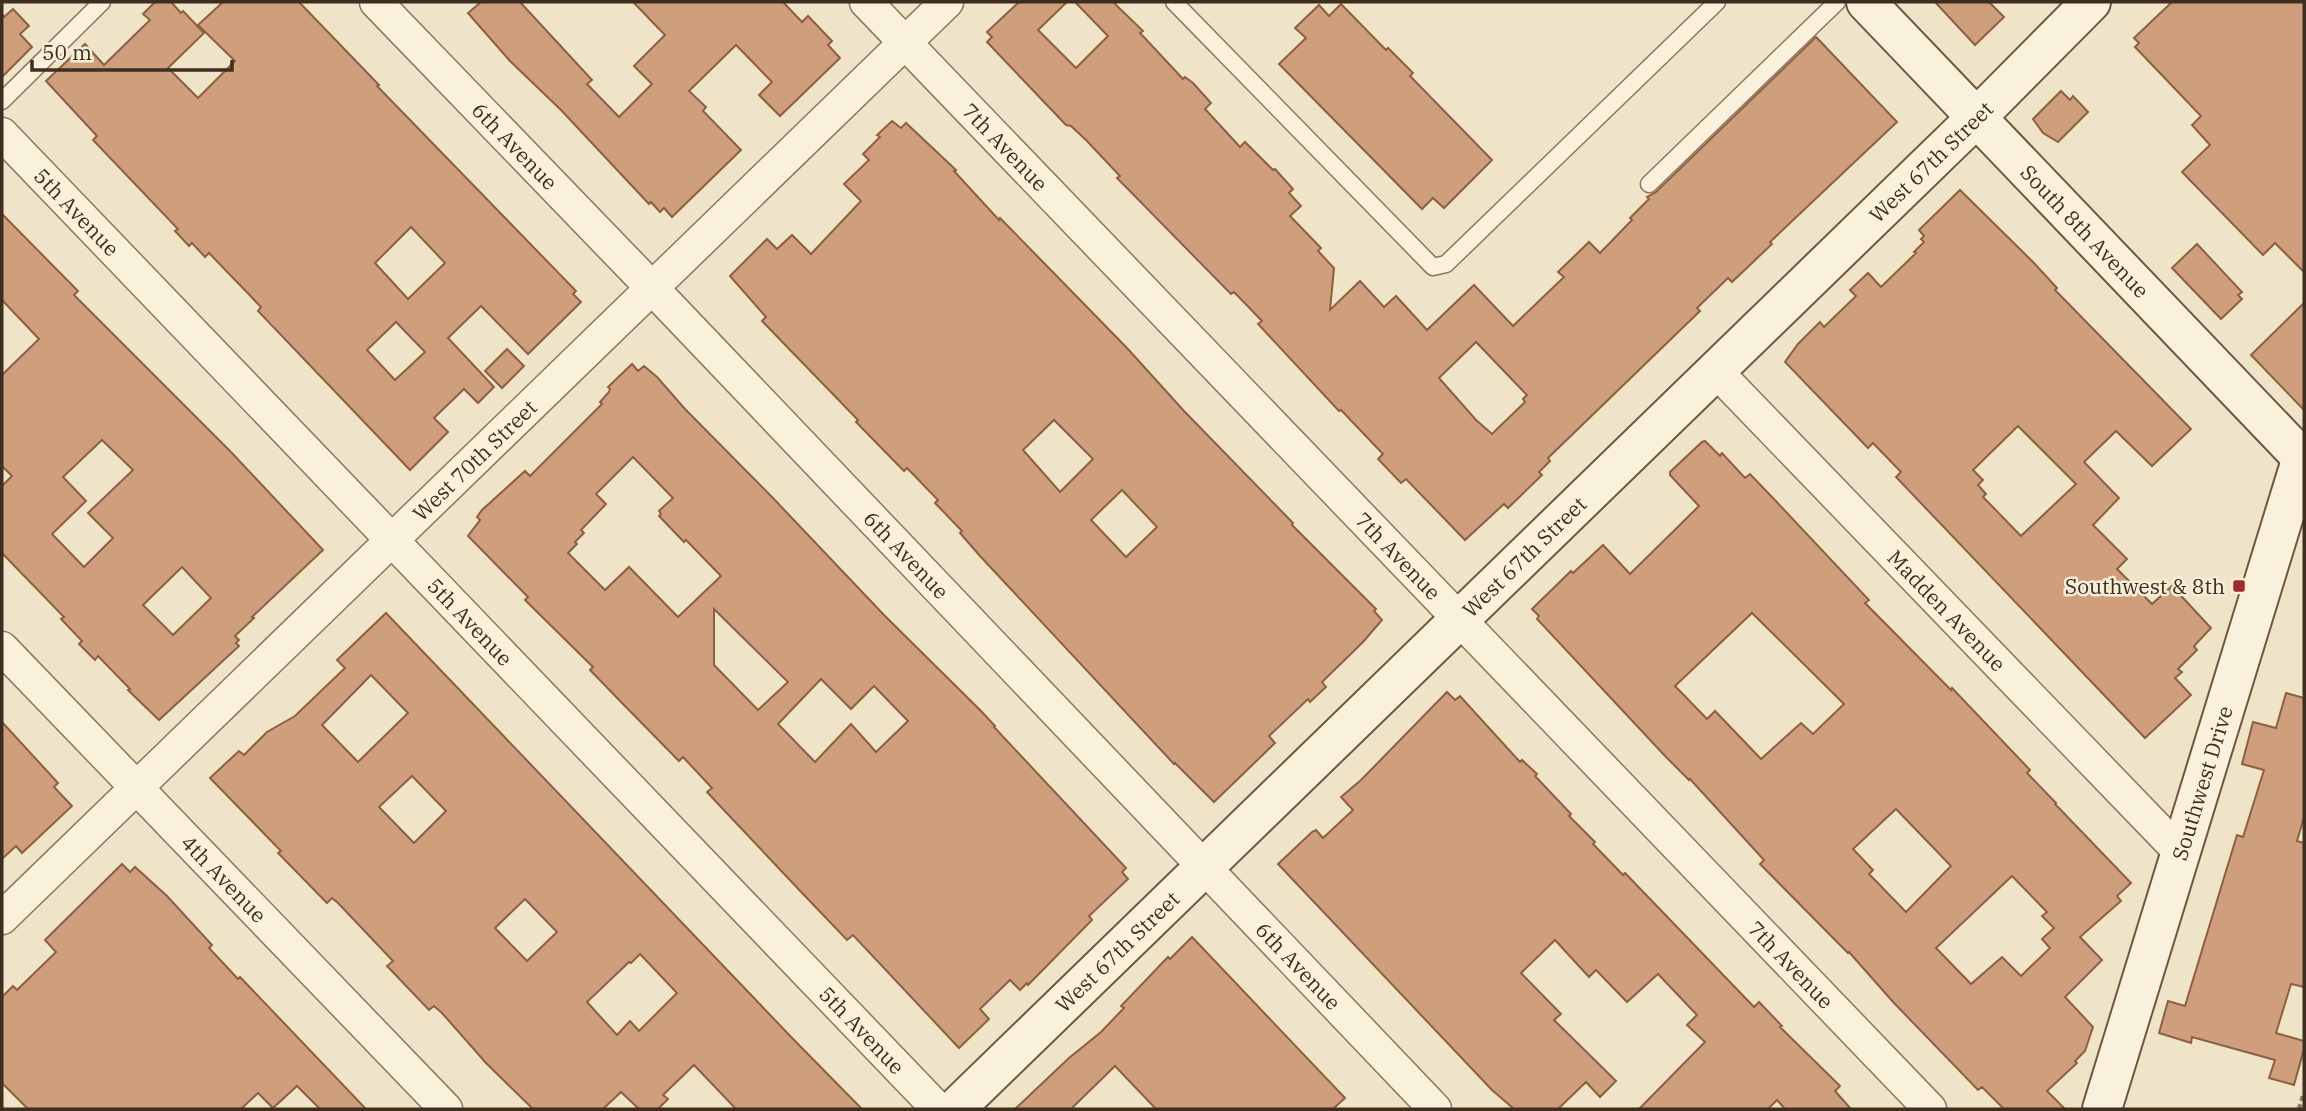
<svg xmlns="http://www.w3.org/2000/svg" width="2306" height="1111" viewBox="0 0 2306 1111" font-family="'IBM Plex Serif',serif">
<rect width="100%" height="100%" fill="#f0e4c8"/>
<!-- building -->
<g fill="#cf9f7d" stroke="#8d5f41" stroke-width="2" fill-rule="evenodd">
<path d="M155 2H171L181 13 183 11 204 33 168 68 198 98 235 61 198 25 223 2H299L379 85 377 86 576 291 573 294 581 302 528 354 481 306 448 338 494 387 478 403 464 389 434 418 448 432 410 470 258 311 261 307 209 253 205 257 192 243 189 246 175 231 178 229 93 140 97 136 46 81 85 44 104 65 150 20 143 14ZM411 227 445 263 408 299 375 263ZM396 322 425 352 395 380 367 350Z"/>
<polygon points="481,2 520,2 592,80 587,84 619,117 652,84 634,66 665,35 633,2 783,2 802,22 808,16 832,41 828,45 840,58 780,116 759,95 772,82 736,45 689,91 706,107 703,111 741,150 672,217 664,208 660,212 651,202 649,204 561,110 510,61 468,13"/>
<path d="M1019 2H1067L1038 30 1076 68 1108 36 1075 2H1113L1143 31 1140 33 1183 79 1185 77 1193 83 1211 103 1205 109 1240 147 1245 142 1273 170 1275 169 1293 189 1289 193 1301 206 1290 216 1321 248 1318 251 1334 268 1330 310 1360 281 1384 307 1396 296 1427 330 1474 285 1513 326 1564 277 1558 272 1589 242 1600 253 1632 220 1630 218 1649 199 1647 197 1656 192 1816 37 1897 122 1770 242 1772 244 1732 282 1728 278 1697 308 1700 311 1548 458 1550 461 1539 472 1542 475 1508 508 1504 504 1465 540 1406 479 1401 483 1378 459 1383 454 1341 410 1339 411 1258 324 1262 321 1234 292 1231 294 1117 178 1120 176 1086 140 1071 126 1066 125 987 42 992 37 987 32ZM1476 342 1527 395 1523 399 1525 402 1492 434 1476 420 1439 378Z"/>
<polygon points="1935,2 1989,2 2004,17 1975,45"/>
<polygon points="2172,2 2304,2 2304,272 2275,243 2263,255 2182,172 2210,145 2192,125 2201,116 2135,47 2139,43 2134,38"/>
<polygon points="1341,4 1386,50 1388,48 1413,73 1410,76 1492,160 1444,208 1433,198 1422,209 1279,64 1306,38 1295,28 1319,5 1329,16"/>
<polygon points="13,9 29,26 20,34 32,47 2,77 2,14 4,17"/>
<polygon points="2061,91 2070,100 2073,96 2088,112 2058,142 2043,133 2033,119"/>
<path d="M892 121 901 128 906 123 956 170 954 171 999 220 1000 218 1127 348 1184 411 1293 523 1292 525 1376 609 1374 611 1382 620 1363 642 1322 682 1326 687 1310 702 1308 699 1269 736 1275 743 1214 802 1175 763 1174 764 980 556 960 533 962 531 935 503 938 500 907 468 904 471 856 422 858 420 762 321 766 317 730 276 767 239 777 249 792 235 811 254 861 201 844 184 869 160 863 154 880 137 877 135ZM1054 420 1093 459 1060 492 1023 450ZM1122 490 1157 527 1126 557 1091 520Z"/>
<path d="M1960 190 2033 262 2057 288 2055 290 2191 429 2152 466 2116 431 2084 462 2119 498 2093 525 2127 559 2117 569 2152 604 2172 586 2211 628 2194 646 2197 650 2178 669 2182 672 2175 678 2191 695 2145 738 1896 477 1901 472 1873 443 1868 448 1785 362 1798 344 1820 322 1824 327 1856 296 1850 290 1868 273 1881 287 1916 253 1914 252 1924 242 1921 239 1924 236 1919 230ZM2018 426 2076 484 2021 536 1983 497 1986 494 1978 485 1983 480 1973 470Z"/>
<path d="M2 214 78 291 74 295 231 452 323 550 252 617 254 618 235 636 239 640 236 643 239 646 159 720 128 690 130 689 98 656 95 660 79 644 82 641 61 619 64 617 2 553V486L12 476 2 466V375L39 339 2 300ZM102 440 133 470 88 513 113 538 84 567 52 534 86 501 63 477ZM182 567 211 598 173 635 143 605Z"/>
<polygon points="2197,244 2242,292 2238,295 2242,299 2221,319 2172,268"/>
<polygon points="2304,303 2304,410 2251,355"/>
<polygon points="507,349 524,366 502,388 485,371"/>
<path d="M632 364 638 371 644 366 657 377 685 409 772 497 884 615 981 711 995 726 994 727 1126 868 1122 872 1128 879 1089 916 1092 920 1028 985 1027 983 1020 990 1010 980 980 1009 989 1019 959 1048 853 935 847 940 805 896 721 807 707 792 712 788 683 757 679 761 623 704 590 670 593 667 525 600 528 597 468 536 480 520 477 517 482 510 525 471 530 476 602 404 600 402 609 392 610 389 608 387ZM633 457 673 498 659 511 661 514 659 516 684 542 686 540 721 576 678 617 629 567 605 590 568 553 577 544 575 542 584 533 581 530 606 504 596 494ZM714 609 788 682 758 710 714 665ZM821 679 851 709 874 686 908 721 876 752 851 724 815 762 778 724Z"/>
<path d="M1705 441 1720 456 1722 453 1745 478 1750 474 1772 497 1869 600 1865 603 1951 690 1952 688 2030 770 2027 773 2056 803 2055 804 2131 883 2117 896 2121 901 2080 937 2102 960 2065 997 2093 1027 2085 1051 2075 1061 2077 1063 2047 1091 2065 1109H2004L1982 1087 1978 1090 1894 1003 1849 952 1848 953 1760 864 1764 860 1690 779 1689 780 1666 757 1537 619 1539 616 1532 609 1571 571 1573 573 1603 545 1630 574 1699 506 1670 475V472L1702 442ZM1752 613 1844 704 1813 734 1801 723 1761 759 1715 711 1707 719 1675 686ZM1896 809 1951 866 1906 912 1869 874 1873 870 1853 849ZM2012 876 2047 912 2042 916 2054 928 2042 939 2050 948 2021 976 2002 957 1971 984 1936 948Z"/>
<path d="M386 613 795 1041 862 1109H736L694 1065 663 1095 668 1099 658 1109H639L621 1092 603 1109H533L486 1063 442 1013 434 1006 429 1010 387 966 393 961 338 903 332 898 327 903 278 853 281 851 210 778 239 751 244 755 267 732 295 716 345 668 337 660ZM371 675 408 713 358 762 322 725ZM412 776 446 811 414 843 379 807ZM525 899 557 932 527 961 495 928ZM640 954 677 993 639 1031 630 1021 617 1035 587 1002 629 962 631 963Z"/>
<polygon points="1447,692 1455,700 1460,696 1520,762 1522,760 1537,774 1535,776 1571,814 1569,816 1595,842 1593,844 1623,875 1625,873 1754,1007 1759,1002 1782,1026 1780,1027 1840,1086 1835,1091 1851,1109 1785,1109 1777,1100 1768,1109 1639,1109 1705,1042 1687,1025 1697,1015 1658,974 1627,1002 1596,970 1589,977 1555,940 1521,973 1561,1014 1554,1020 1616,1081 1600,1097 1586,1082 1558,1109 1514,1109 1492,1090 1278,864 1312,832 1316,830 1323,838 1353,810 1341,797 1361,780"/>
<polygon points="2286,693 2304,698 2304,817 2297,841 2304,843 2304,987 2291,984 2276,1033 2304,1041 2304,1049 2294,1085 2269,1078 2275,1060 2192,1037 2191,1043 2159,1033 2168,1001 2185,1006 2237,835 2243,837 2264,770 2242,764 2253,722 2276,728"/>
<polygon points="2,722 58,783 54,787 72,806 22,853 16,846 2,859"/>
<polygon points="122,864 130,872 135,867 167,896 212,945 209,948 238,979 240,977 366,1109 320,1109 297,1086 273,1108 258,1093 241,1109 28,1109 2,1083 2,997 13,986 17,990 56,952 45,940"/>
<polygon points="1192,937 1345,1098 1333,1109 1156,1109 1115,1066 1071,1109 1015,1109 1069,1058 1101,1032 1124,1008 1121,1006 1168,957 1170,959"/>
</g>
<g fill="none" stroke-linecap="round" stroke-linejoin="round">
<!-- lane casing -->
<g stroke="#8d765c" stroke-width="19">
<g id="lane">
<polyline points="1174,2 1433,267 1446,264 1717,2"/>
<polyline points="2,101 102,2"/>
<polyline points="1649,184 1837,2"/>
</g>
</g>
<!-- street casing -->
<g stroke="#8d765c" stroke-width="35">
<g id="street">
<path id="s1" d="M376 2 653 289 1435 1109"/>
<path id="s2" d="M866 2 1930 1109"/>
<path id="s3" d="M2 134 938 1109"/>
<path id="s4" d="M1715 370 2179 851"/>
<path id="s5" d="M2 648 446 1109"/>
<path id="s6" d="M2 918 947 2"/>
</g>
</g>
<!-- secondary casing -->
<g stroke="#6f573f" stroke-width="42">
<g id="secondary">
<path id="s7" d="M1866 2 2304 460"/>
<path id="s8" d="M955 1109 1977 117 2091 2"/>
<path id="s9" d="M2102 1109 2302 457"/>
</g>
</g>
<!-- path -->
<polyline stroke="#8d765c" stroke-width="4.5" stroke-dasharray="5 3.5" stroke-linecap="butt" points="2299,1109 2304,1093"/>
<!-- lane -->
<use href="#lane" stroke="#faf1dc" stroke-width="16"/>
<!-- street -->
<use href="#street" stroke="#faf1dc" stroke-width="32"/>
<!-- secondary -->
<use href="#secondary" stroke="#faf1dc" stroke-width="38"/>
</g>
<!-- markers -->
<rect fill="#9e2a2b" stroke="#f7eed8" stroke-width="2.5" x="2232" y="579" width="14" height="14" rx="3.5"/>
<g text-anchor="middle" dominant-baseline="central" stroke-width="5" stroke-linejoin="round" paint-order="stroke">
<!-- street labels -->
<g font-size="21" fill="#3d2e20" stroke="#f7eed8">
<text stroke="none"><textPath href="#s1" startOffset="200">6th Avenue</textPath></text>
<text stroke="none"><textPath href="#s2" startOffset="201">7th Avenue</textPath></text>
<text stroke="none"><textPath href="#s8" startOffset="1360">West 67th Street</textPath></text>
<text stroke="none"><textPath href="#s3" startOffset="108">5th Avenue</textPath></text>
<text stroke="none"><textPath href="#s7" startOffset="317">South 8th Avenue</textPath></text>
<text stroke="none"><textPath href="#s6" startOffset="658">West 70th Street</textPath></text>
<text stroke="none"><textPath href="#s1" startOffset="766">6th Avenue</textPath></text>
<text stroke="none"><textPath href="#s2" startOffset="768">7th Avenue</textPath></text>
<text stroke="none"><textPath href="#s8" startOffset="793">West 67th Street</textPath></text>
<text stroke="none"><textPath href="#s4" startOffset="334">Madden Avenue</textPath></text>
<text stroke="none"><textPath href="#s3" startOffset="676">5th Avenue</textPath></text>
<text stroke="none"><textPath href="#s9" startOffset="341">Southwest Drive</textPath></text>
<text stroke="none"><textPath href="#s5" startOffset="320">4th Avenue</textPath></text>
<text stroke="none"><textPath href="#s8" startOffset="226">West 67th Street</textPath></text>
<text stroke="none"><textPath href="#s1" startOffset="1334">6th Avenue</textPath></text>
<text stroke="none"><textPath href="#s2" startOffset="1335">7th Avenue</textPath></text>
<text stroke="none"><textPath href="#s3" startOffset="1242">5th Avenue</textPath></text>
</g>
<!-- poi labels -->
<g font-size="21" fill="#3d2e20" stroke="#f7eed8" text-anchor="end">
<text x="2225" y="586">Southwest &amp; 8th</text>
</g>
</g>
<!-- border -->
<rect width="2306" height="1111" fill="none" stroke="#3d2e20" stroke-width="7"/>
<!-- scale -->
<path d="M32 60v10h200v-10" fill="none" stroke="#3d2e20" stroke-width="3.5"/>
<text x="42" y="60" font-size="21" fill="#3d2e20" stroke="#f7eed8" stroke-width="5" paint-order="stroke">50 m</text>
</svg>
